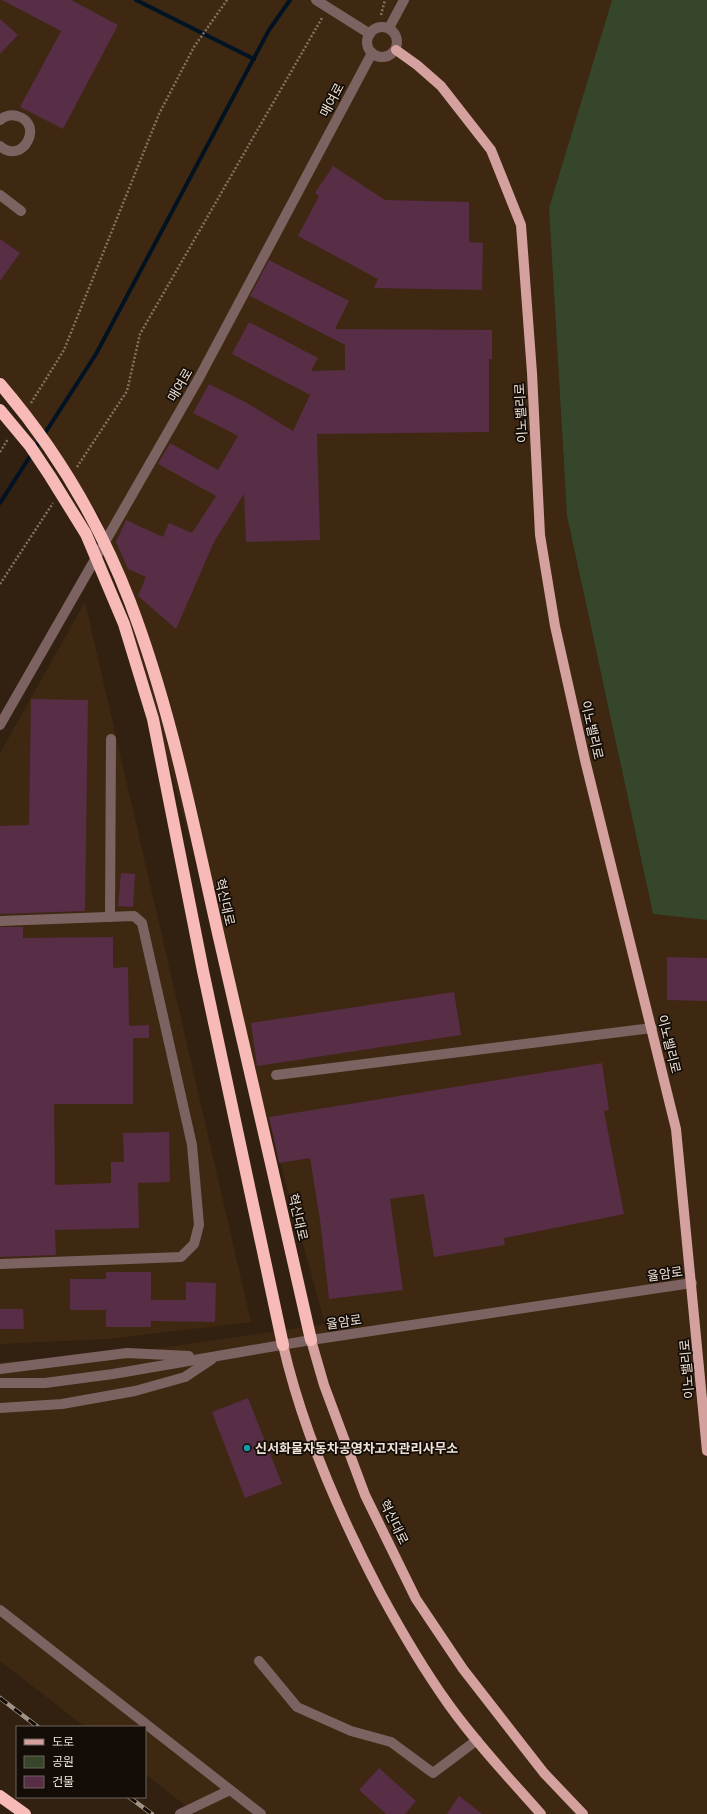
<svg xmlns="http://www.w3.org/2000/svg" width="707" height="1814" viewBox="0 0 707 1814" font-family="'IBM Plex Sans','Noto Sans KR',sans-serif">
<rect width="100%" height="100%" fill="#322010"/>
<!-- built -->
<g fill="#3e2811">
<polygon points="0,0 612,0 549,208 567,516 653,914 707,920 707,1814 196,1814 145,1774 145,1727 85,1727 0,1661 0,1362 100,1357 325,1324 100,516 0,376"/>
<polygon points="85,602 251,1322 109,1339 0,1344 0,753"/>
</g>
<!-- green -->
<polygon fill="#35462b" points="612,0 707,0 707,920 653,914 567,516 549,208"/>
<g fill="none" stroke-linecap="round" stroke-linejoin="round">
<!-- stream -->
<g stroke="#011323" stroke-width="4">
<polyline points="136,0 254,59"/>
<polyline points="0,503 96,354 269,30 290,0"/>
</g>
</g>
<!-- building -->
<g fill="#582d46">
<polygon points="2,0 71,0 118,25 63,129 20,107 61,31"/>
<polygon points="0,19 18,35 0,54"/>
<polygon points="333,166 385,200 469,202 469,242 483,243 482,290 374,288 378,279 298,236 319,196 315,193"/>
<polygon points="0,239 20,253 0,281"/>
<polygon points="269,260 349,301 335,329 492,330 492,359 489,359 489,432 317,434 320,540 246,542 244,494 214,542 176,629 138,596 146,577 128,569 116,542 126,520 163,537 169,523 192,533 216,496 158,464 170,443 218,470 238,436 193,413 209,384 247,403 293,431 310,395 232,354 249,322 318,358 311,371 345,370 345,345 250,296"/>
<polygon points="31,699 88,700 85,911 0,914 0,826 29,825"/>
<polygon points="121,873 135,874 133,907 118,906"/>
<polygon points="0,927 23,927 23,938 113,937 113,968 128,967 129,1026 149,1025 149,1038 133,1038 133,1104 54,1104 55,1185 111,1183 111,1162 124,1162 123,1133 169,1132 170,1182 138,1183 139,1228 55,1230 56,1255 0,1257"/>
<polygon points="667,957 707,958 707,1001 667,1000"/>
<polygon points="454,992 461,1035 257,1066 251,1023"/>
<polygon points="602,1063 609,1110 604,1111 624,1214 504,1238 505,1245 434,1257 424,1194 390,1199 403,1290 329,1299 320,1220 310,1158 279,1163 269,1117"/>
<polygon points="106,1272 151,1272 151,1300 186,1300 186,1282 216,1283 215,1322 151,1321 151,1327 106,1327 106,1310 70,1310 70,1279 106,1279"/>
<polygon points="0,1309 23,1309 24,1329 0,1329"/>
<polygon points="248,1398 282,1484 245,1498 212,1412"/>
<polygon points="379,1768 416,1801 405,1814 386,1814 359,1790"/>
<polygon points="459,1796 482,1814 447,1814"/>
</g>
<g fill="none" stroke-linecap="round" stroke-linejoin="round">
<!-- path -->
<g stroke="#817264" stroke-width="2.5" stroke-dasharray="2 2" stroke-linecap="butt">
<polyline points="381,15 385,0"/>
<polyline points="31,403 64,350 159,114 194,47 227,0"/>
<polyline points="0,452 8,439"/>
<polyline points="77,467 127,391 140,334 322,18"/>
<polyline points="0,584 53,503"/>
</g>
<!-- minor -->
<g stroke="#7c6362" stroke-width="10">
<polyline points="316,0 370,34"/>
<circle cx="382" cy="42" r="15"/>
<polyline points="389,28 404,0"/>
<path d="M0 120C5 116 11 114 17 116 45 123 23 166 0 146"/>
<polyline points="0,195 21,211"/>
<polyline points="0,725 199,378 372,53"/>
<polyline points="110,917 111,739"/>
<polyline points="0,921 134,916 142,923 192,1145 199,1225 194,1244 181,1257 0,1264"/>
<polyline points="276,1075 652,1028"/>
<polyline points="0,1369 127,1353 189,1356"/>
<polyline points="0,1383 45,1383 113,1374 311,1340 692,1283"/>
<polyline points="0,1408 62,1404 135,1391 185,1377 212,1359"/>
<polyline points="0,1610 261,1814"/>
<polyline points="259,1661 297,1707 351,1731 391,1742 433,1773 477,1740"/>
<polyline points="180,1814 230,1790"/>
</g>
<!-- major -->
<g stroke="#d4a19f" stroke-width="10">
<polyline points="396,50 417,65 441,86 491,150 521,225 532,373 540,535 555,626 585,760 676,1129 707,1451"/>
<polyline points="311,1340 324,1385 365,1495 416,1599 463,1669 544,1773 583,1814"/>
<path d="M283 1345C303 1431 339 1514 380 1592 401 1631 424 1670 449 1705 477 1744 510 1779 541 1814"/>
</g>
<!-- highway -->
<g stroke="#f7bab7" stroke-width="12">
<path d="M0 384C55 448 100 524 130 602 172 712 194 828 220 942 251 1075 281 1207 311 1340"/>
<polyline points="0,410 30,446 50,476 86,534 124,624 153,719 203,971 283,1345"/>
<polyline points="0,1796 25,1814"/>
</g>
<!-- rail casing -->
<g stroke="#a09285" stroke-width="4.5">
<g id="rail">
<polyline points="0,1698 38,1727"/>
<polyline points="129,1797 152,1814"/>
</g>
</g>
<!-- rail -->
<use href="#rail" stroke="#140c06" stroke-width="3" stroke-dasharray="9" stroke-linecap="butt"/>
</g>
<!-- markers -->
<circle fill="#0f9aa8" stroke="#140c06" stroke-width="1.5" cx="247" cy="1448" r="4"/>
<g text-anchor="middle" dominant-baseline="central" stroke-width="3.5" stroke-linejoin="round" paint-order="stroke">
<!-- street labels -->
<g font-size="13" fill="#eee2d7" stroke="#140c06">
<text transform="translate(332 100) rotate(-62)">매여로</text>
<text transform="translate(180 385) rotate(-60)">매여로</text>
<text transform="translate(521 413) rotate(-93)">이노밸리로</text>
<text transform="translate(592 730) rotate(77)">이노밸리로</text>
<text transform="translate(225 902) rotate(77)">혁신대로</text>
<text transform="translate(669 1044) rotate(76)">이노밸리로</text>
<text transform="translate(298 1217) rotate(77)">혁신대로</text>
<text transform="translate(665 1274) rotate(-8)">율암로</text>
<text transform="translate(344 1322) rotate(-8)">율암로</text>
<text transform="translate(687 1369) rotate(-95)">이노밸리로</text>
<text transform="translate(394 1522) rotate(64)">혁신대로</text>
</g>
<!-- poi labels -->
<g font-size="13" font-weight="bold" fill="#eee2d7" stroke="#140c06" text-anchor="start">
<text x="255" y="1448">신서화물자동차공영차고지관리사무소</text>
</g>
</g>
<!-- legend -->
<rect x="16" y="1726" width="130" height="72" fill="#140c06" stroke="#6b625a"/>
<rect x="24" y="1739" width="20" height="6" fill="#d4a19f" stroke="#6b625a"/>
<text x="52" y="1746" font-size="12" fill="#eee2d7">도로</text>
<rect x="24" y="1756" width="20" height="12" fill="#35462b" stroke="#6b625a"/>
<text x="52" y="1766" font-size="12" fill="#eee2d7">공원</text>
<rect x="24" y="1776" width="20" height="12" fill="#582d46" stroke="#6b625a"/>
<text x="52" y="1786" font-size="12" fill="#eee2d7">건물</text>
</svg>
